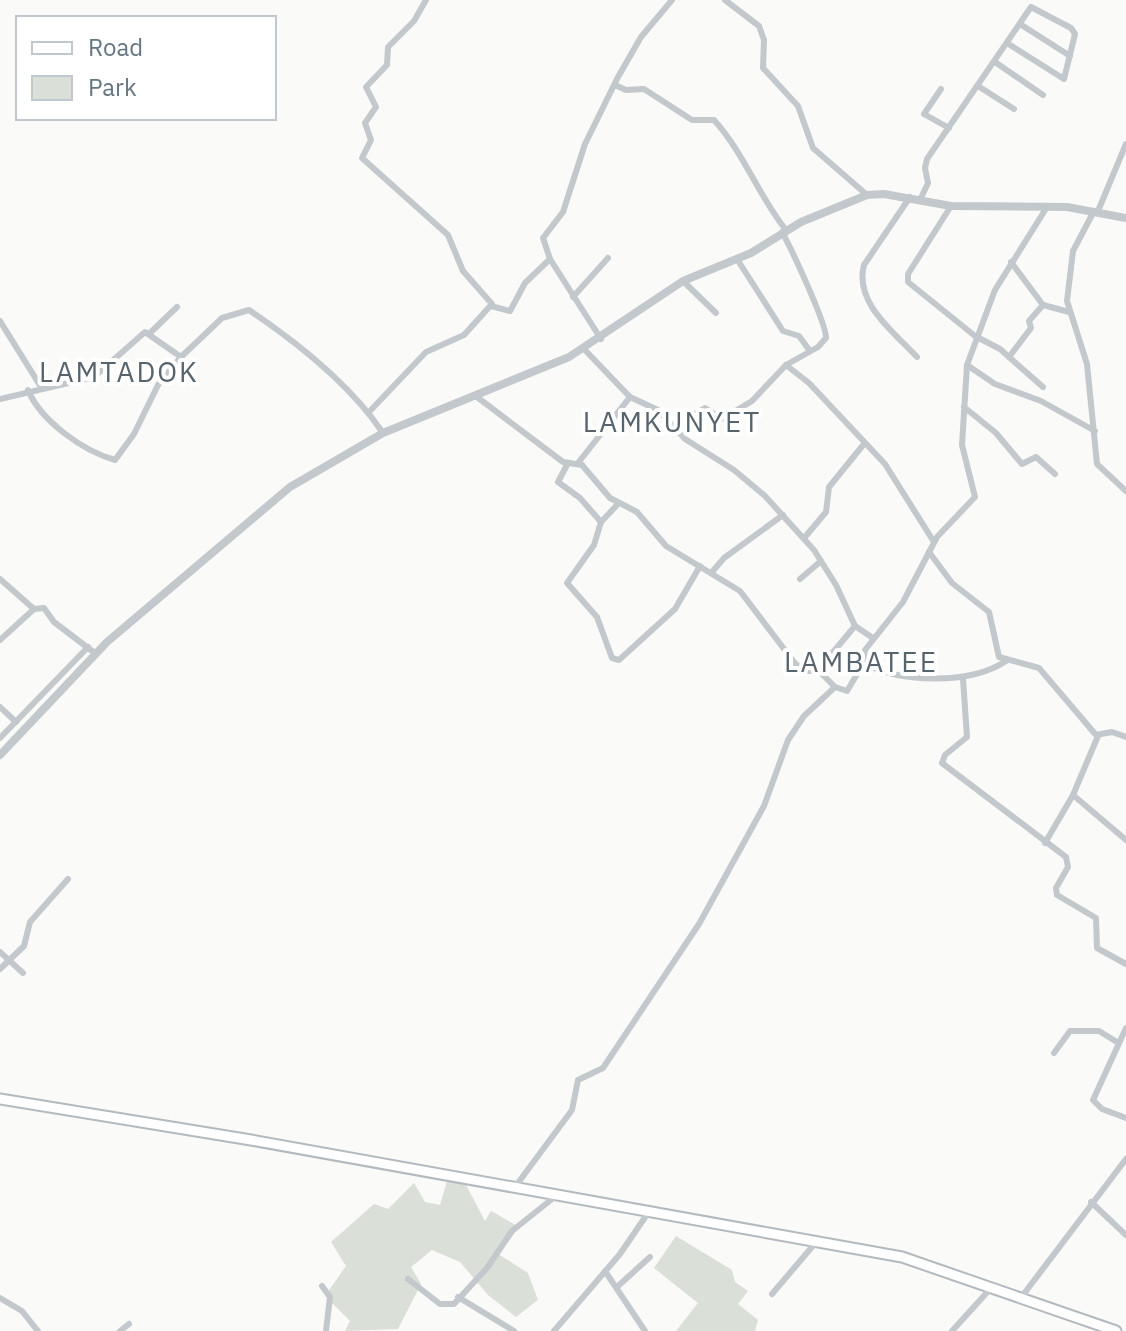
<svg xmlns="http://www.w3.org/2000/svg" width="1126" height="1331" viewBox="0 0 1126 1331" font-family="'IBM Plex Sans',sans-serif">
<rect width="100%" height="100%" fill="#fafaf8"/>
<!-- green -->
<g fill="#dadfd7">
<polygon points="447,1181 466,1185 485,1221 491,1211 519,1227 498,1254 528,1273 538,1300 516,1317 488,1295 460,1262 432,1250 411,1267 421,1284 398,1329 345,1331 350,1321 325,1296 346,1266 331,1242 374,1204 388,1209 414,1183 425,1202 440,1205"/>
<polygon points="676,1236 732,1270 735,1282 748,1291 738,1304 758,1320 755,1331 676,1331 698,1303 654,1268"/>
</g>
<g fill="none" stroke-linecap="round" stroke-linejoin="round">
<!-- secondary casing -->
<g stroke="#b3babf" stroke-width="13">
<polyline id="secondary" points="0,1099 251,1140 902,1257 1116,1331"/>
</g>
<!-- minor -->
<g stroke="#c3c8cc" stroke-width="6">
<polyline points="725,0 759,26 764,40 763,68 798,106 813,148 867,195"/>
<polyline points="1020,24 1070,56"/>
<polyline points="995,62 1043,95"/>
<path d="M615 85 626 90 644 89 692 120H714C744 153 758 195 786 230"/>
<polyline points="978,86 1014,109"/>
<polyline points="941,89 924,114 949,128"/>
<path d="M910 197 864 265C854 303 894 332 917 357"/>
<polyline points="920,200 928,183 925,168 927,159 1031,7 1071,28 1075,34 1064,79 1007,43"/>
<polyline points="951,206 908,274 908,282 975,336 1000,349 1043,387"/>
<polyline points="1094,211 1073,251 1067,301 1087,364 1097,464 1126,491"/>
<polyline points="1098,211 1126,144"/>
<polyline points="737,259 783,331 799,336 810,351"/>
<polyline points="683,281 716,313"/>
<polyline points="573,297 608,258"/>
<polyline points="1043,305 1069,312"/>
<polyline points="491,306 510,311 525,283 550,259"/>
<polyline points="0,321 41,387"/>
<polyline points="150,333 177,307"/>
<polyline points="601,339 550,259 543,238 563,212 585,144 618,77 641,37 672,0"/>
<polyline points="584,349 630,397 658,410 685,439 734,470 765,496 814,550 836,585 855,626 873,638"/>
<polyline points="1009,357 1031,328 1029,321 1043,305 1011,262"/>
<polyline points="786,365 809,383 885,464 934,542"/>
<polyline points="967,365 995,384 1041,401 1095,431"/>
<path d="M28 390C41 421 83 451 115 460L134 434 158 385 181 357"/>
<polyline points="477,397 563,462 582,465 610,498 637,512 666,546 740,591 794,662 803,671 818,671"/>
<path d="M0 399 94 377 145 332 181 357 222 318 249 310C298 343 350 384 383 433"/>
<polyline points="964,407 996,433 1022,464 1036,457 1055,474"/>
<polyline points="369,412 426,352 464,335 492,304 463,271 448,235 362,158 371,140 365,123 376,107 366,87 387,65 388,47 414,21 426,0"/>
<path d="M671 428 705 408 722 419 752 401 786 365 818 347 826 338C827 325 791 248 782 232"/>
<polyline points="568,463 558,482 580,498 601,522"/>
<polyline points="578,463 630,397"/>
<polyline points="617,505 601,522 594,545 567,583 597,617 612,658 619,660 675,609 700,566"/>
<polyline points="805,537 826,512 829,487 864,444"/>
<polyline points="929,552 952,583 989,612 999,657 1039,668 1096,735 1112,732 1126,737"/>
<polyline points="712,572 724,558 783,515"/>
<polyline points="0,579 34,609 44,608 54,622 96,654"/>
<polyline points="800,579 821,561"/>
<polyline points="0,640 34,609"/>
<path d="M863 663C901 683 970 685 1006 661"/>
<polyline points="963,679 967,737 945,755 942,763 1066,857 1068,867 1056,888 1057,895 1096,918 1097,948 1126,964"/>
<polyline points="835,687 818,670 855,626"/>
<polyline points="0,707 16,722"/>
<polyline points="0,738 88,647"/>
<polyline points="1073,795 1126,840"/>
<polyline points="1045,843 1073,795 1098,736"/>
<polyline points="0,952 23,973"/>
<polyline points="0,969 24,946 30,922 68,879"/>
<polyline points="1126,1028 1093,1100 1102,1109 1126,1118"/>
<polyline points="1054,1053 1070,1031 1099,1031 1117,1042"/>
<polyline points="515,1187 572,1110 578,1080 603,1068 699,924 764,806 788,740 804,716 835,687 847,691 862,666 865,650 903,602 937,537 975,497 962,445 967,365 995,290 1047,207"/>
<polyline points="1091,1202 1126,1235"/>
<polyline points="605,1271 645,1331"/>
<polyline points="408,1279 440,1304 454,1304 487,1268 512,1231 557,1195"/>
<polyline points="322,1286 330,1297 326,1331"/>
<polyline points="617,1287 650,1257"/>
<polyline points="772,1294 817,1241"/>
<polyline points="458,1297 514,1331"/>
<polyline points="0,1298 22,1311 38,1331"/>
<polyline points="1020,1299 1126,1159"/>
<polyline points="120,1331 129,1324"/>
<polyline points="554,1331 620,1254 650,1210"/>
<polyline points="952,1331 992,1287"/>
</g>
<!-- tertiary -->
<polyline stroke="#c3c8cc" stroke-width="8" points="0,755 107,642 290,487 383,433 569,357 683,281 751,253 801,222 867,195 884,194 951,206 1067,207 1126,218"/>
<!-- secondary -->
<use href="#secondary" stroke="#fff" stroke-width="9"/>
</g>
<g text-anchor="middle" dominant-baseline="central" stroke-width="8" stroke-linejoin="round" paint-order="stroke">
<!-- quarter labels -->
<g font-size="28" letter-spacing="2" fill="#57646e" stroke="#fff">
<text x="119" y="371">LAMTADOK</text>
<text x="672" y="421">LAMKUNYET</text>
<text x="861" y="661">LAMBATEE</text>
</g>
</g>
<!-- legend -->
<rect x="16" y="16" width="260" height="104" fill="#ffffff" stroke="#c1c8cd" stroke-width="2"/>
<rect x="32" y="42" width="40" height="12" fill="#ffffff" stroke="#c1c8cd" stroke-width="2"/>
<text x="88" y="56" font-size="24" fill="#657683">Road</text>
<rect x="32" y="76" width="40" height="24" fill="#dadfd7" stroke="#c1c8cd" stroke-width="2"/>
<text x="88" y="96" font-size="24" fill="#657683">Park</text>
</svg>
